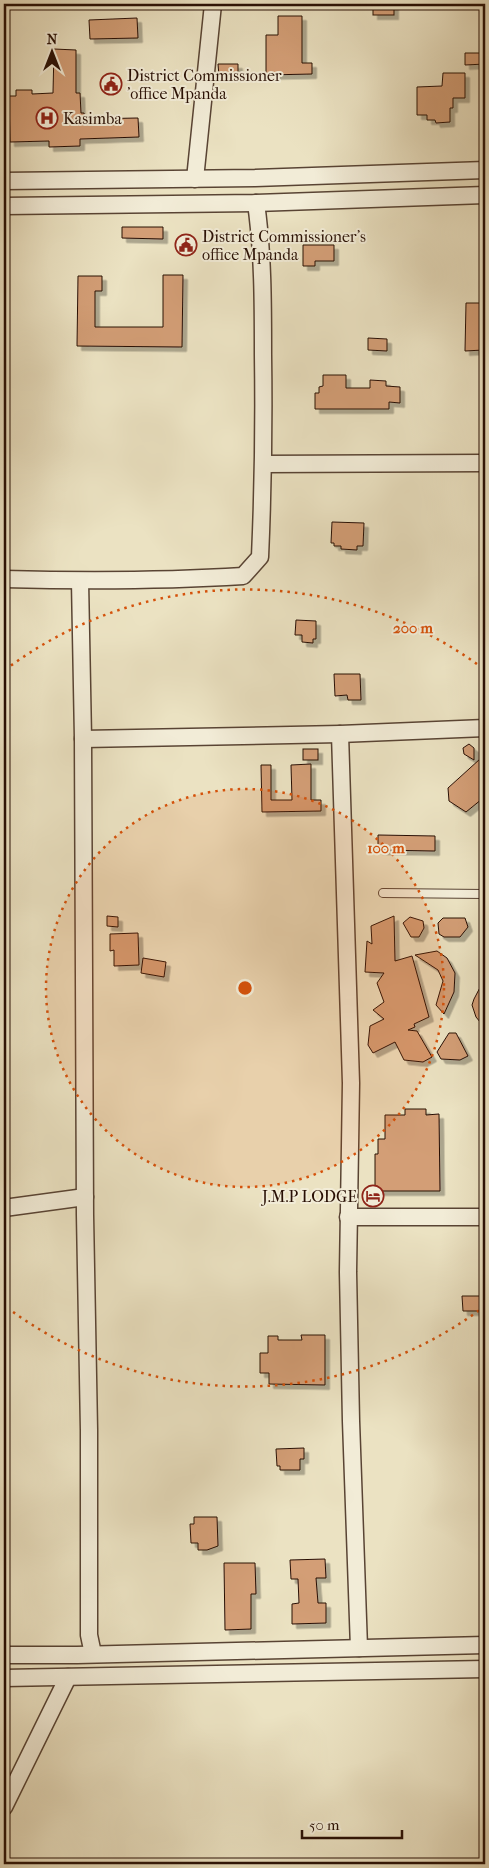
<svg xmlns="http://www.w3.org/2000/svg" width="489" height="1868" viewBox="0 0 489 1868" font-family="'IM FELL French Canon',serif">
<defs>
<filter id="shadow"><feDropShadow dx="4.5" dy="4.5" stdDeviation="0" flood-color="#0004"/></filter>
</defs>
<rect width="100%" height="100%" fill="#ebe2c2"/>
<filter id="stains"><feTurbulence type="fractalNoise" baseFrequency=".004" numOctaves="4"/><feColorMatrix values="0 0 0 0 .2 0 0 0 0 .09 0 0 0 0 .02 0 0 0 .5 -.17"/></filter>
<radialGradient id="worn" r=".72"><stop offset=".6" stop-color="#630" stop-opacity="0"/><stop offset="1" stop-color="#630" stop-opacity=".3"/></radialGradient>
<!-- building -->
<g fill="#d39e76" stroke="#280f04" filter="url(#shadow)">
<rect x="373" y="4" width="21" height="11"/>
<polygon points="278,16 302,16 302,63 312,63 312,74 266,75 266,35 278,35"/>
<polygon points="137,18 138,38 90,39 89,20"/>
<polygon points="54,49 76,50 76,93 80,93 81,113 84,113 85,119 138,118 139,137 80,139 80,146 49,147 49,141 10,142 9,96 16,96 16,90 32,90 32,94 53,93"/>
<polygon points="465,53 485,53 485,64 465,65"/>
<polygon points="218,64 238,64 238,75 219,76"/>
<polygon points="443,73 465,73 465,98 453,98 453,108 450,108 450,122 436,123 435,120 427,120 427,115 417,115 417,87 442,86"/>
<polygon points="122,227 163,227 163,239 122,238"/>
<polygon points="303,245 334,245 334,261 315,261 315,266 303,266"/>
<polygon points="163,275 183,275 182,347 77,346 78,276 102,276 102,291 95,291 95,327 163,327"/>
<polygon points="466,303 482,303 482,308 485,308 485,341 483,341 483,350 465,351"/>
<polygon points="368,338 387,339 387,351 368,350"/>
<polygon points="323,375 346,375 346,388 370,388 370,380 386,381 386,386 400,387 400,403 389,402 389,409 315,409 315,393 319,393 319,387 323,386"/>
<polygon points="332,522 364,523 363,546 357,546 357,550 341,549 341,546 334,546 334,543 331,543"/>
<polygon points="296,620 316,621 316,639 313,639 313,643 302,642 302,635 295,635"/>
<polygon points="334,674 360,674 361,700 348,700 347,695 335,696"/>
<polygon points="469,744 474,748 474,760 464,754 463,748"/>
<rect x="303" y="749" width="15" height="11"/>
<polygon points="480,759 482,799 466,812 449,801 448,788"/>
<polygon points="311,764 311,800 321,800 321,811 262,812 261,765 271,765 271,800 292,800 291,765"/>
<polygon points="378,835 435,836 435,851 378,850"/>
<polygon points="107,916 118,917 118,927 107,926"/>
<polygon points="394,916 395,961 412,956 429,1017 414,1024 415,1027 408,1030 417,1031 432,1057 423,1062 404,1060 395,1042 373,1053 368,1045 370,1026 384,1019 373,1010 384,1002 377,983 384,973 365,972 367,941 372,944 371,926"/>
<polygon points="410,917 423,921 424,928 419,937 411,937 403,923"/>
<polygon points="443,918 465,918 468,927 460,937 444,937 439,934 438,923"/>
<polygon points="138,933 139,965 114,966 114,950 110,951 110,934"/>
<polygon points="437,951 447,958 455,973 454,992 444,1014 436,1005 443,981 438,970 415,955"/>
<polygon points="143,958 166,962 164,977 141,973"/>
<polygon points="485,978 485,1028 476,1017 472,1005 474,999"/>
<polygon points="449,1033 456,1033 468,1056 460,1060 441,1059 437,1052"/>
<polygon points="405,1109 426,1109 426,1115 439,1114 440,1191 375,1191 375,1154 378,1154 378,1139 385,1139 385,1115 405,1115"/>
<polygon points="462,1296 481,1296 481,1311 463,1311"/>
<polygon points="301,1335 325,1335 325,1385 269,1384 269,1373 260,1373 260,1353 268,1353 268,1336 278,1336 278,1340 302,1340"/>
<polygon points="304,1448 304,1459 300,1459 300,1470 280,1470 280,1466 277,1466 276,1449"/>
<polygon points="194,1517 217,1517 218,1546 207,1550 198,1550 198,1543 191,1543 190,1524 194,1524"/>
<polygon points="325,1559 326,1578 316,1578 318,1603 326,1603 326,1623 292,1624 292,1604 299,1603 298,1579 291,1579 290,1560"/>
<polygon points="224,1563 255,1563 256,1594 251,1594 251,1629 225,1630"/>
</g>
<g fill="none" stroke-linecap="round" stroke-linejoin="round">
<!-- service casing -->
<g stroke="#594434" stroke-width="10">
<polyline id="service" points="383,893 485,894"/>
</g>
<!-- minor casing -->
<g stroke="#594434" stroke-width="19">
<g id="minor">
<polyline points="195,179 213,4"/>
<polyline points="4,181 255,178 485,170"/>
<polyline points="4,206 256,203 485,195"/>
<polyline points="264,464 485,463"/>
<path d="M4 579C83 581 163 581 243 576L260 557C263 489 264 422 263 355 263 304 263 253 256 203"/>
<polyline points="80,581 83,739 85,1215 89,1430 89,1635 93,1654"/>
<polyline points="340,734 351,1083 348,1272 351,1421 359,1648"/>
<polyline points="83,739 340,734 485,728"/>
<polyline points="4,1208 85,1197"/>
<polyline points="348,1217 485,1217"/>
<polyline points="4,1655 77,1655 485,1645"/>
<polyline points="4,1678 485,1669"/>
<polyline points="4,1807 68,1677"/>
</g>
</g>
<!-- service -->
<use href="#service" stroke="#f2ecd7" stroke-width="8"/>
<!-- minor -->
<use href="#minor" stroke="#f2ecd7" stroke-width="16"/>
</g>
<!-- distance rings -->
<circle cx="245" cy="988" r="199" fill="#d5520b" fill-opacity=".12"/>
<g fill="none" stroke="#d5520b" stroke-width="2.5" stroke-dasharray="2.5 5">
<circle cx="245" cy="988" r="199"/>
<path d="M485 1306A398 398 0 0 1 5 1306M5 670A398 398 0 0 1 485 670"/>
</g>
<!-- icons -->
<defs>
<g id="civic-ring" transform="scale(1.125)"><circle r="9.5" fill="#f2ecd7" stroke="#8f2418" stroke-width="1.5"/><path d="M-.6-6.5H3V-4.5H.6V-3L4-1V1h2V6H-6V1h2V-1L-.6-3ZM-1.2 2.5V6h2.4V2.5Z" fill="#8f2418"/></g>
<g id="hospital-ring" transform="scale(1.125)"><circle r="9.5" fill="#f2ecd7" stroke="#8f2418" stroke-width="1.5"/><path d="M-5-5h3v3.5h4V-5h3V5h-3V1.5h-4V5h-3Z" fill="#8f2418"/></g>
<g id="hotel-ring" transform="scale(1.125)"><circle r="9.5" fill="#f2ecd7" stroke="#8f2418" stroke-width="1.5"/><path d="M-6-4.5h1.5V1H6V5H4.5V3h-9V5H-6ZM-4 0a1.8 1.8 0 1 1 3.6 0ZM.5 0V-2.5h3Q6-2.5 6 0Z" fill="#8f2418"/></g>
</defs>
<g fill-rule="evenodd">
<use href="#civic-ring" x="111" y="84"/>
<use href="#hospital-ring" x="47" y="118"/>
<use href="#civic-ring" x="186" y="245"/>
<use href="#hotel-ring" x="373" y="1196"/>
</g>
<g text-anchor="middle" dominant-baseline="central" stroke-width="4" stroke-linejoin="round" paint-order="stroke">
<!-- poi labels -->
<g font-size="16" fill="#280f04" stroke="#f2ecd7" text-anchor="start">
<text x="127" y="75">District Commissioner<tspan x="127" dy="18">'office Mpanda</tspan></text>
<text x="63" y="118">Kasimba</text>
<text x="202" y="236">District Commissioner's<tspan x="202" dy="18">office Mpanda</tspan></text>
<text x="357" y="1196" text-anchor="end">J.M.P LODGE</text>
</g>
</g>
<circle cx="245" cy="988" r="8" fill="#d5520b" stroke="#f2ecd7" stroke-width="2.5"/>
<g font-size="15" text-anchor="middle" font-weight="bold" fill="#d5520b" stroke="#f2ecd7" stroke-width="4" stroke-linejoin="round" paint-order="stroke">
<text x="413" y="633">200 m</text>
<text x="386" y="853">100 m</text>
</g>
<!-- margin -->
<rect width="489" height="1868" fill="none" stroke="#ebe2c2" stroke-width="20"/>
<rect x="5" y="5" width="479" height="1858" fill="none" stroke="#280f04" stroke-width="2.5"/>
<rect x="10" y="10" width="469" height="1848" fill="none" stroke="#280f04"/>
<!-- north arrow -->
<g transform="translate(52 52)" stroke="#f2ecd7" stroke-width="4" paint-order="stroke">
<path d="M0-4L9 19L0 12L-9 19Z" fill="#280f04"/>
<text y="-8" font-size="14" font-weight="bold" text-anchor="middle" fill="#280f04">N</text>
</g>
<!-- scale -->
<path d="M302 1830v8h100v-8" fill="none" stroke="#280f04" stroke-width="2.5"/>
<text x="309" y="1830" font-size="15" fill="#280f04" stroke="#f2ecd7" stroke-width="4" paint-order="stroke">50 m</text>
<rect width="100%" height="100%" filter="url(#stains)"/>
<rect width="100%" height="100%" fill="url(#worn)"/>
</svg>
